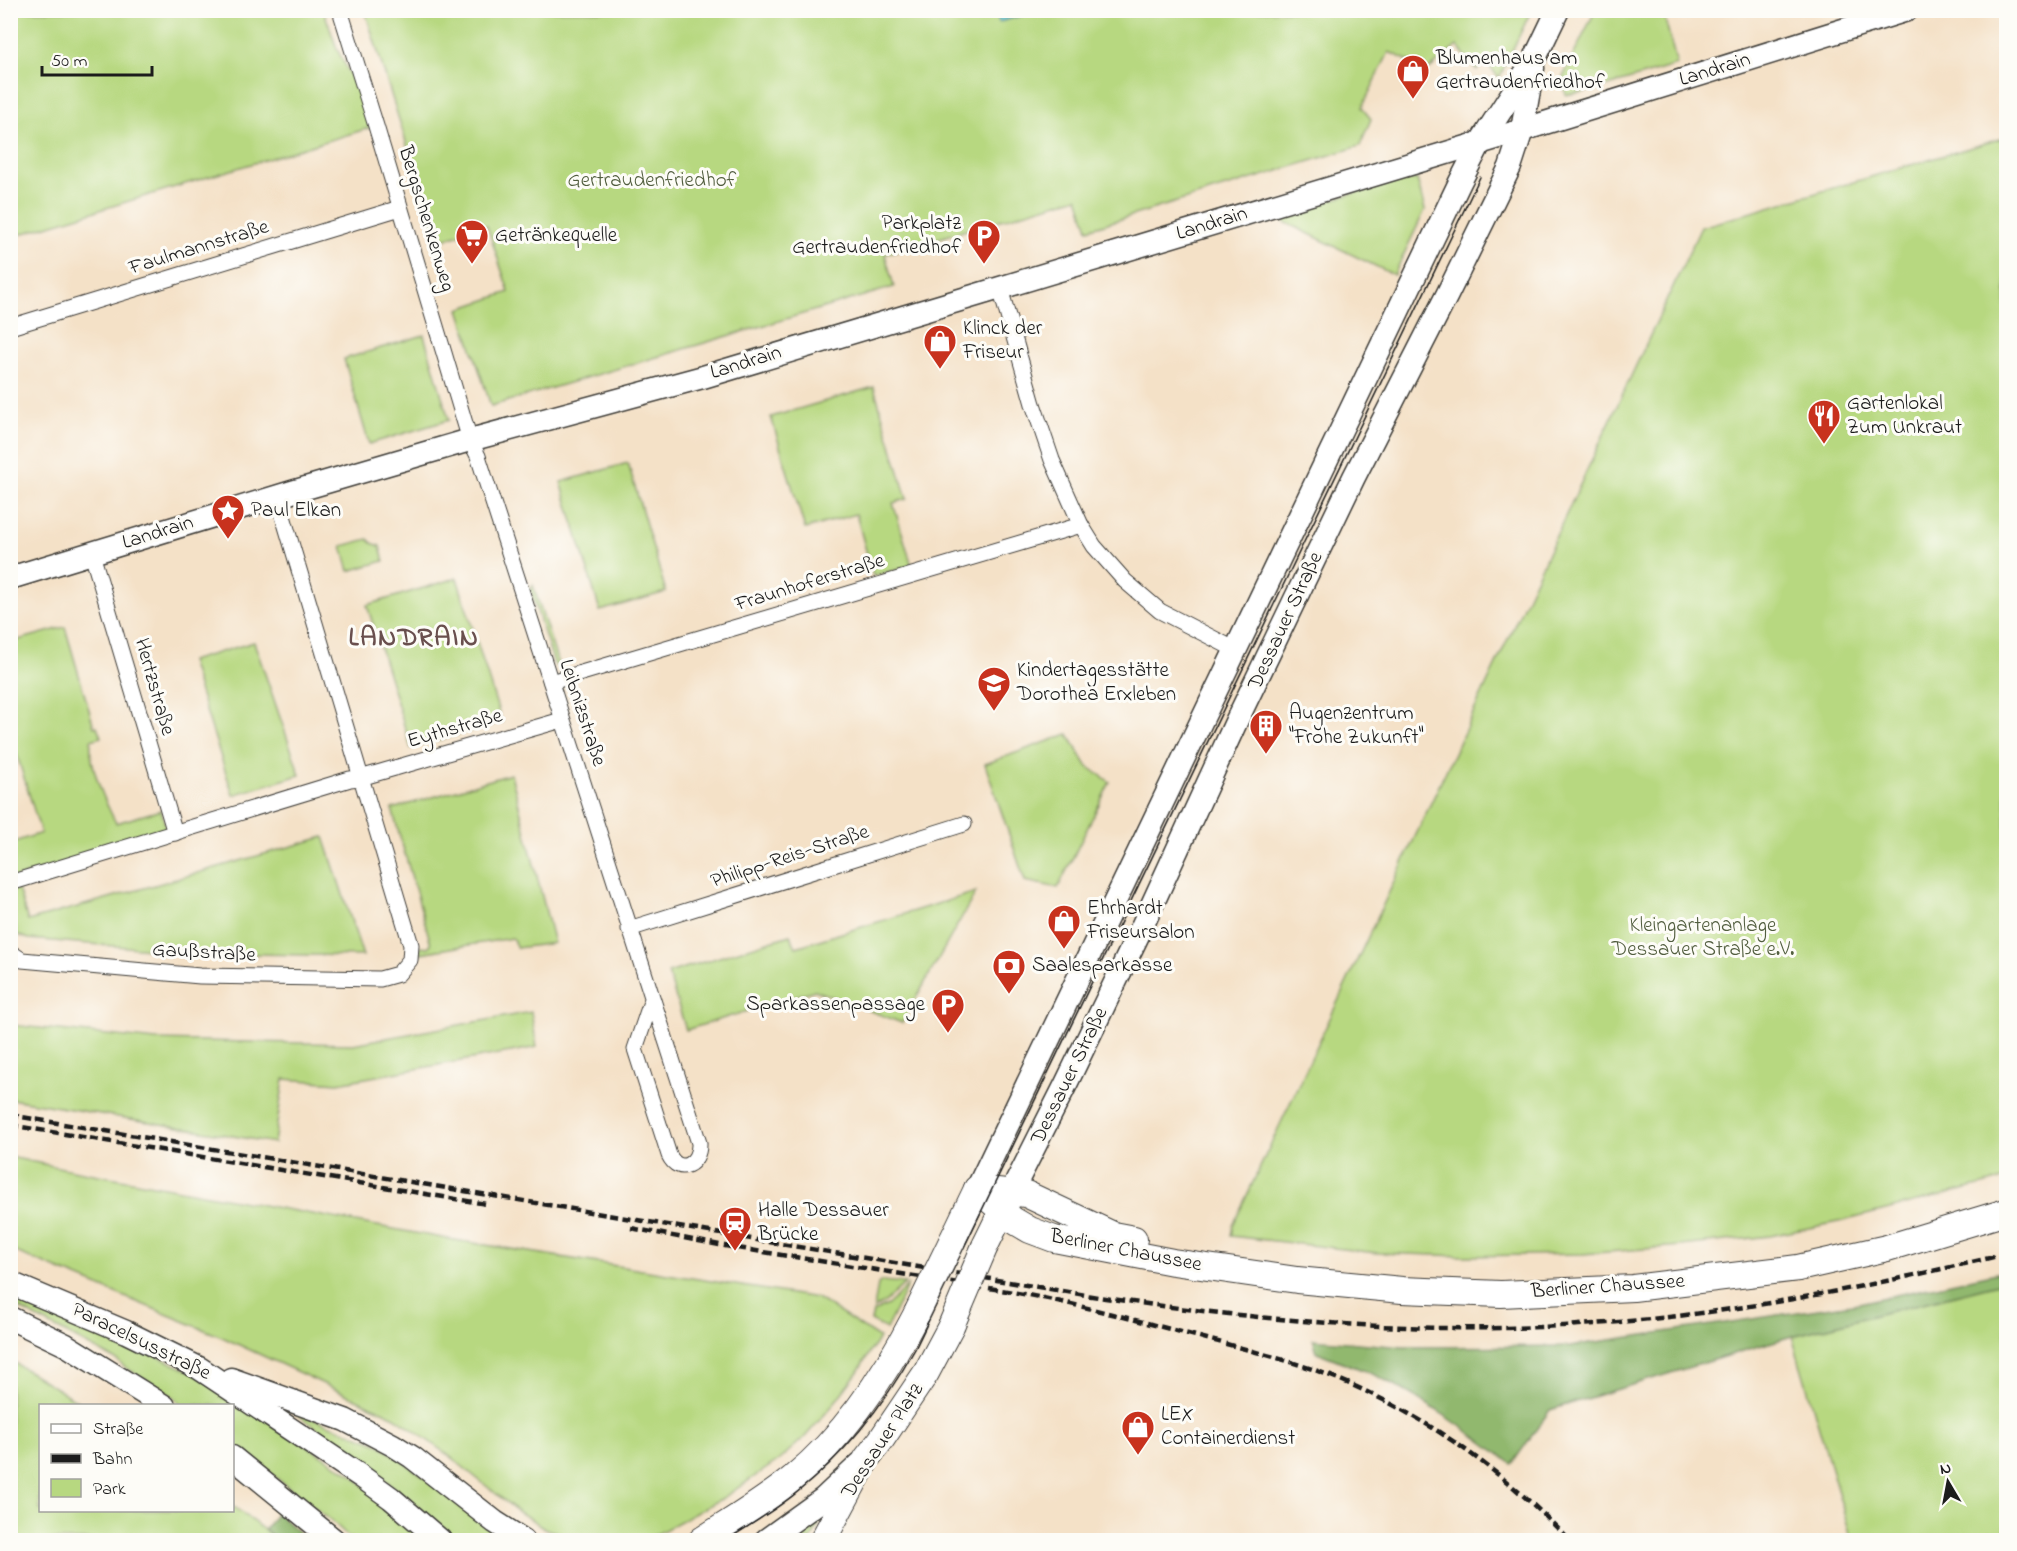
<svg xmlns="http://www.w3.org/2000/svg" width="2017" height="1551" viewBox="0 0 2017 1551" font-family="'Indie Flower',sans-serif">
<rect width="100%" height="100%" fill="#fdfcf7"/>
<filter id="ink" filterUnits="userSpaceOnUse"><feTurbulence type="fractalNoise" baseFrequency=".0167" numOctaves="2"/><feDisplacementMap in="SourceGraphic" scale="12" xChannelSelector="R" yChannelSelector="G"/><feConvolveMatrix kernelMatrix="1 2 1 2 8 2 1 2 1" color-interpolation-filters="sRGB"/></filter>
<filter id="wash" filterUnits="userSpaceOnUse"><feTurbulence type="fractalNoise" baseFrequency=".008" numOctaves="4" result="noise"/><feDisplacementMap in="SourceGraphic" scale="24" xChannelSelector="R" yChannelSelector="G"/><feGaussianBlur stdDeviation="1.35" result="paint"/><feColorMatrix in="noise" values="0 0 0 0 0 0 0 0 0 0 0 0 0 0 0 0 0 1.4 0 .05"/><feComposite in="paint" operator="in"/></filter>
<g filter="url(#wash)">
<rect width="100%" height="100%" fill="#f4e1c7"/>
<!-- green -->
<g fill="#b7d880" stroke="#6a7a4e" stroke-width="1.5">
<polygon points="11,11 324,11 337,49 376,126 11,237"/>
<polygon points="365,11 1531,11 1499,78 1486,62 1477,70 1457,46 1428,70 1389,52 1362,108 1371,119 1360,146 1088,229 1078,197 885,254 894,287 491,406 459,309 509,292 487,226 437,241"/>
<polygon points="1595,11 1663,11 1677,65 1595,90 1566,95 1562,79"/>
<polygon points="2006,137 2006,1179 1843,1221 1770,1236 1681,1246 1583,1254 1465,1256 1377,1253 1231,1236 1233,1225 1701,227"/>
<polygon points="1417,179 1425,210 1394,275 1274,217 1391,182"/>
<polygon points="424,335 449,420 369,444 344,359"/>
<polygon points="874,387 907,499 893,503 912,566 873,576 856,514 805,529 771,417"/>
<polygon points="628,463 666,592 600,611 561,482"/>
<polygon points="368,539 372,543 380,546 384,561 349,571 342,546"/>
<polygon points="457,578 502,722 411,748 367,605"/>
<polygon points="533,585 560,669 554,664 530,589"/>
<path d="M65 627 94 727 97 726 101 737 91 740C88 764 105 802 116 823L161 810 167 832 11 879V843L41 833 11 736V642Z"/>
<polygon points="254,642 300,775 233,795 190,661"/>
<polygon points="1068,734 1087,766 1110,782 1058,888 1025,881 985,764"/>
<polygon points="511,774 554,943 517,948 512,938 420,953 420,948 422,947 427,948 431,944 392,809"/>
<polygon points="324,837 363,956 200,953 29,939 17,935 11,910 11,891 18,889 28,921"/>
<polygon points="976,892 902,1023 815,990 686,1030 668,973 790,935 796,947"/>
<polygon points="531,1012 537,1047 533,1048 338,1083 284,1079 274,1143 11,1099 11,1025 156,1040 353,1044"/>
<polygon points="10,1157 77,1171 448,1239 817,1298 879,1338 857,1373 832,1406 805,1437 779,1460 723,1498 646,1540 578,1540 546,1529 516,1510 448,1455 395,1417 222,1337 11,1250"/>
<polygon points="882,1281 905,1283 884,1303 874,1309 878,1284"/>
<polygon points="2006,1282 2006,1540 1852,1540 1792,1336"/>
<polygon points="908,1285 886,1329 871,1321 873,1312 888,1305"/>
<polygon points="10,1290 192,1372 351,1474 427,1540 352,1540 333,1522 233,1444 232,1406 183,1405 163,1389 126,1368 116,1360 11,1304"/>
<polygon points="10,1360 84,1405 40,1406 40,1510 232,1510 233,1506 277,1540 11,1540"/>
<polygon points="291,1410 377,1443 512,1540 452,1540 425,1514 357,1456"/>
<polygon points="827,1507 811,1540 780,1540"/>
</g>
<!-- forest -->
<g fill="#91b86e" stroke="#566a45" stroke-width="1.5">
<path d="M2006 1271V1282L1792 1336 1550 1410 1512 1464C1470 1432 1428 1402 1381 1378 1360 1368 1338 1361 1317 1352L1313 1339 1403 1347 1570 1346 1859 1303Z"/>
<polygon points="277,1513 307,1540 277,1540 265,1529"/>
</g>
<!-- water -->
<polygon fill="#59c6d1" stroke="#3a7176" stroke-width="1.5" points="995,11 995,10 1039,11 999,22"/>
</g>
<g filter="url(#ink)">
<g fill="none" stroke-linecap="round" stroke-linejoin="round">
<!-- street casing -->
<g stroke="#3c3a36" stroke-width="17">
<g id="street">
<path d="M340 10 376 126 470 440 478 456 699 1143C700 1164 679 1176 669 1155L635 1049 652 999"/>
<polyline points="1000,288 1033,404 1052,460 1081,525 1094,546 1125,581 1160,611 1236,650"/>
<polyline points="10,327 400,208"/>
<polyline points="92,554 175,833"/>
<polyline points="551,682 1081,525"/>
<polyline points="10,883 350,779 360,778 562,720"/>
<polyline points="629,929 964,824"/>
<polyline points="10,952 22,960 200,976 380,979 398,974 410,960 411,945 277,496"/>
</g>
</g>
<!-- secondary casing -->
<g stroke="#3c3a36" stroke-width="25">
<g id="secondary">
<polyline points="10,578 292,492 470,440 703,377 1000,288 1516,132 1907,10"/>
<polyline points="977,1189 1460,182 1480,143 1535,58 1558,10"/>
<polyline points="1012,1191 1065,1086 1140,931 1236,722 1354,477 1447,295 1510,167 1522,130 1533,68"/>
<polyline points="10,1283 126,1332 199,1368 362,1477 391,1498 440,1540"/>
<polyline points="10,1318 66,1345 164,1406"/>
<polyline points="231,1379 345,1420 393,1445 412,1457 495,1522 523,1540"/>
<polyline points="232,1457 334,1540"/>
<polyline points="766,1540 823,1499 860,1464"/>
</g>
</g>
<!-- primary casing -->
<g stroke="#3c3a36" stroke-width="28">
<g id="primary">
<polyline points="977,1189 1013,1220 1030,1230 1054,1239 1173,1262 1297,1280 1402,1290 1501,1294 1633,1288 1798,1268 1887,1248 2006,1212"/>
<polyline points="977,1189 1026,1194 1113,1235 1134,1239"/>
<polyline points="952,1241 977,1189"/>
<polyline points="985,1246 1009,1197"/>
<path d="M702 1540C733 1520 765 1501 793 1478 847 1434 886 1374 917 1313"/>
<polyline points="823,1540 867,1458 881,1440 926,1373 951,1326"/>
</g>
</g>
<!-- street -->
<use href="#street" stroke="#fff" stroke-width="15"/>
<!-- secondary -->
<use href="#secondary" stroke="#fff" stroke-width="22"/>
<!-- primary -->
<use href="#primary" stroke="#fff" stroke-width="26"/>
<!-- tram -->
<path stroke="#1c1c1c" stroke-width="1.5" d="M726 1540C750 1525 774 1511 795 1494 846 1454 884 1405 915 1349L1480 177"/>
<!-- rail -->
<g stroke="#1c1c1c" stroke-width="4.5" stroke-dasharray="9 4.5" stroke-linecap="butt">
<path d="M10 1115 1098 1297C1275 1323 1452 1338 1630 1321 1759 1309 1881 1284 2006 1254"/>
<polyline points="10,1125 486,1204"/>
<polyline points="631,1228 725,1246 965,1284"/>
<path d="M989 1288C1058 1299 1125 1317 1192 1335 1233 1346 1275 1356 1315 1370 1411 1405 1499 1466 1569 1540"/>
</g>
<!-- primary-bridge casing -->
<g stroke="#3c3a36" stroke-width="28" stroke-linecap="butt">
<g id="primary-bridge">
<polyline points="917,1313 952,1241"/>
<polyline points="951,1326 985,1246"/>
</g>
</g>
<!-- primary-bridge -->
<use href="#primary-bridge" stroke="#fff" stroke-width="26"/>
</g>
</g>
<!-- icons -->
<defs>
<g id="shop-pin" transform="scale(1.725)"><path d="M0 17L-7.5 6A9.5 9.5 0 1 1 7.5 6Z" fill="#c8321e" stroke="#fdfcf7"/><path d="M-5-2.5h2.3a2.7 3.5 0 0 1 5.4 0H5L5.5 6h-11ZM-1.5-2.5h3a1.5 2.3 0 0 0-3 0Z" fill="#fff"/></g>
<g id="supermarket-pin" transform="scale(1.725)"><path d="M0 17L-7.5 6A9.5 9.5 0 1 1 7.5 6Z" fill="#c8321e" stroke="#fdfcf7"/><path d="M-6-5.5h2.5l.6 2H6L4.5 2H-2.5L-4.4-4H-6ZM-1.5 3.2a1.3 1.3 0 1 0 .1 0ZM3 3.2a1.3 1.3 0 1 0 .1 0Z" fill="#fff"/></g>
<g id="parking-pin" transform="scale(1.725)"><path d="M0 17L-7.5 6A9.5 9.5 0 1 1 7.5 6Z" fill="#c8321e" stroke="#fdfcf7"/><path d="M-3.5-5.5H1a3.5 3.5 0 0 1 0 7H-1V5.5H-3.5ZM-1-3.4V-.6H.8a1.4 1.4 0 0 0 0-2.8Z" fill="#fff"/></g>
<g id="restaurant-pin" transform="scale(1.725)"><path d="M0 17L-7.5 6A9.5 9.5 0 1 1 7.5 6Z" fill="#c8321e" stroke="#fdfcf7"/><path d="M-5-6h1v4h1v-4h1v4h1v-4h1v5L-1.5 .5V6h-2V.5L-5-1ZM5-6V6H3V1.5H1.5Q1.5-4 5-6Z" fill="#fff"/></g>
<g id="sight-pin" transform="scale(1.725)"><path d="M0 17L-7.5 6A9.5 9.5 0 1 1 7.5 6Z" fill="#c8321e" stroke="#fdfcf7"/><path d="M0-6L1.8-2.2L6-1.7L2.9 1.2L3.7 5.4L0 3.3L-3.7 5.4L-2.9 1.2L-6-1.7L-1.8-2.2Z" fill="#fff"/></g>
<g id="school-pin" transform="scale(1.725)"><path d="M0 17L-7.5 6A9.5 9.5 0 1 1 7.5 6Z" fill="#c8321e" stroke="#fdfcf7"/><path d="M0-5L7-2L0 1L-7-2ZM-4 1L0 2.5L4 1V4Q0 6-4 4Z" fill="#fff"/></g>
<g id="building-pin" transform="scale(1.725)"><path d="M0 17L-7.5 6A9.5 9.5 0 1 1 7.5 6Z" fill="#c8321e" stroke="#fdfcf7"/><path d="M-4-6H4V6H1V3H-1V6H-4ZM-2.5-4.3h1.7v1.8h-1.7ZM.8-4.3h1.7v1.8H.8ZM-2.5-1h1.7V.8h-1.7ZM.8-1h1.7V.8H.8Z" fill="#fff"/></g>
<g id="bank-pin" transform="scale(1.725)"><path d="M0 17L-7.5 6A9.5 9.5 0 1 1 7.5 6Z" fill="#c8321e" stroke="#fdfcf7"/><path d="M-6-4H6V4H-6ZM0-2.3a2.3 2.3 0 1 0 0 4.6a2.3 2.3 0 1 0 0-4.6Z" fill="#fff"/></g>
<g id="station-pin" transform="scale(1.725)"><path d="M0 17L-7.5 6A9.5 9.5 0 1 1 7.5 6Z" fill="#c8321e" stroke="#fdfcf7"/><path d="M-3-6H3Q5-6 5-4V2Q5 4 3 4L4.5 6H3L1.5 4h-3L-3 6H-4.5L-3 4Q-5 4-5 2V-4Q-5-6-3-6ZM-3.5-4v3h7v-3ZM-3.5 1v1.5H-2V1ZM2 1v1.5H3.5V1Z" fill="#fff"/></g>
</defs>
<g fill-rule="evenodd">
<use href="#shop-pin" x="1413" y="71"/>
<use href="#supermarket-pin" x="472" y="236"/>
<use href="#parking-pin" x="984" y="236"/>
<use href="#shop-pin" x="940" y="341"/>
<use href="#restaurant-pin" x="1824" y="416"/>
<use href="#sight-pin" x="228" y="511"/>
<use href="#school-pin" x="994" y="683"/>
<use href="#building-pin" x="1266" y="726"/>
<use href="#shop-pin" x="1064" y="921"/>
<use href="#bank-pin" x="1009" y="966"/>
<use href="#parking-pin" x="948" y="1005"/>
<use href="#station-pin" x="735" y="1223"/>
<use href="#shop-pin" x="1138" y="1427"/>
</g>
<g text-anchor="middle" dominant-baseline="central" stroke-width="6" stroke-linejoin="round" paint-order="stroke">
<!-- poi labels -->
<g font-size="21" fill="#1c1c1c" stroke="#fdfcf7" text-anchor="start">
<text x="1436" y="59">Blumenhaus am<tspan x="1436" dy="24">Gertraudenfriedhof</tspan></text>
<text x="961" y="224" text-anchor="end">Parkplatz<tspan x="961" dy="24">Gertraudenfriedhof</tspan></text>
<text x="495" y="236">Getränkequelle</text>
<text x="963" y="329">Klinck der<tspan x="963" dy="24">Friseur</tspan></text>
<text x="1847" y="404">Gartenlokal<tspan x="1847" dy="24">Zum Unkraut</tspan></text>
<text x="251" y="511">Paul Elkan</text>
<text x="1017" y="671">Kindertagesstätte<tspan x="1017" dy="24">Dorothea Erxleben</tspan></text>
<text x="1289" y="714">Augenzentrum<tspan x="1289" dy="24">"Frohe Zukunft"</tspan></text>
<text x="1087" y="909">Ehrhardt<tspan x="1087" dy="24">Friseursalon</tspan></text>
<text x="1032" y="966">Saalesparkasse</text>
<text x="925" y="1005" text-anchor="end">Sparkassenpassage</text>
<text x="758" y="1211">Halle Dessauer<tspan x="758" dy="24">Brücke</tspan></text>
<text x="1161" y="1415">LEX<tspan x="1161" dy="24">Containerdienst</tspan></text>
</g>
<!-- street labels -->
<g font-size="21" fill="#1c1c1c" stroke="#fdfcf7">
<text transform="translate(1715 70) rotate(-17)">Landrain</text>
<text transform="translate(426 219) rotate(73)">Bergschenkenweg</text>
<text transform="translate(1212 224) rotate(-17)">Landrain</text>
<text transform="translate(199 248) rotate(-17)">Faulmannstraße</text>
<text transform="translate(746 363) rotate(-17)">Landrain</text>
<text transform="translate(158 533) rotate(-17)">Landrain</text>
<text transform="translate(810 583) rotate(-17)">Fraunhoferstraße</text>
<text transform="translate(1286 621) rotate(-65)">Dessauer Straße</text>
<text transform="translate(154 687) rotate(74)">Hertzstraße</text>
<text transform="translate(582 713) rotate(72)">Leibnizstraße</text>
<text transform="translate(455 729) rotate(-16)">Eythstraße</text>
<text transform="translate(790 857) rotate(-18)">Philipp-Reis-Straße</text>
<text transform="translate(204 953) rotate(3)">Gaußstraße</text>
<text transform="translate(1070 1076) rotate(-64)">Dessauer Straße</text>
<text transform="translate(1126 1251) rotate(11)">Berliner Chaussee</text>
<text transform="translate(1608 1287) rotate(-4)">Berliner Chaussee</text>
<text transform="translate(141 1342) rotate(26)">Paracelsusstraße</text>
<text transform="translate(883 1441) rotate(-57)">Dessauer Platz</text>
</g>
<!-- park labels -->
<g font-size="21" fill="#525e3f" stroke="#fdfcf7">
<text x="652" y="181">Gertraudenfriedhof</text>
<text x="1703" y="926">Kleingartenanlage<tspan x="1703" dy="24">Dessauer Straße e.V.</tspan></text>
</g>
<!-- district labels -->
<g font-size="27" font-weight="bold" letter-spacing="1.5" fill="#694f4e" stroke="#fdfcf7">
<text x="414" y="638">LANDRAIN</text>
</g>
</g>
<!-- margin -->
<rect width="2017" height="1551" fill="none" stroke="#fdfcf7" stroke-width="36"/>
<!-- legend -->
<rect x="39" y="1404" width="195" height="108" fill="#fdfcf7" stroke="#a3a29f" stroke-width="1.5"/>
<rect x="51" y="1424" width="30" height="9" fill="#ffffff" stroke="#a3a29f" stroke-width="1.5"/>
<text x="93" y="1434" font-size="18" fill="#1c1c1c">Straße</text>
<rect x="51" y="1454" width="30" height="9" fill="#1c1c1c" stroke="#a3a29f" stroke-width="1.5"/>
<text x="93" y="1464" font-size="18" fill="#1c1c1c">Bahn</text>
<rect x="51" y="1479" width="30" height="18" fill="#b7d880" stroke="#a3a29f" stroke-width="1.5"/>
<text x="93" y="1494" font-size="18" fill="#1c1c1c">Park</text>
<!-- north arrow -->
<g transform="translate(1948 1482) rotate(350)" stroke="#fdfcf7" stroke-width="4.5" paint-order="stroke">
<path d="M0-4.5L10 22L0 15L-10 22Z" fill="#1c1c1c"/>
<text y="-9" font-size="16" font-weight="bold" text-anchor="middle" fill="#1c1c1c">N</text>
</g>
<!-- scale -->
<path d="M42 66v9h110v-9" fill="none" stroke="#1c1c1c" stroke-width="3"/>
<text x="51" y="66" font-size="18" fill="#1c1c1c" stroke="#fdfcf7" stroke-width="4.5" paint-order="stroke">50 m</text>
</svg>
